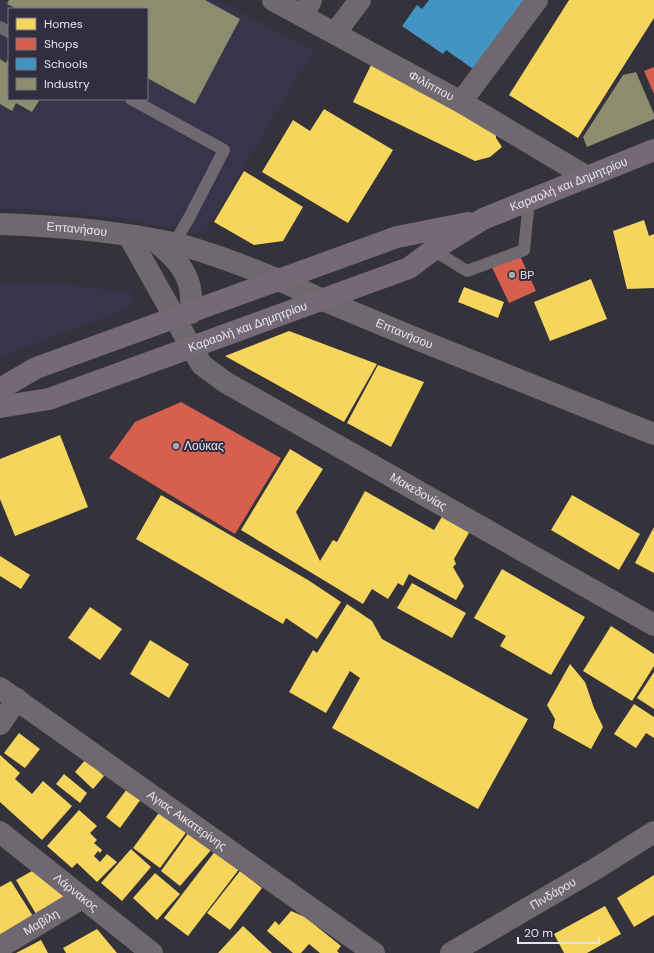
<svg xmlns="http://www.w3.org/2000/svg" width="654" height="953" viewBox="0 0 654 953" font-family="'DM Sans',sans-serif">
<rect width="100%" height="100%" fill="#34323b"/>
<!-- built -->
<g fill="#38344a" fill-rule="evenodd">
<path d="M0 0H218L314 50 204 234 115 218 32 210 0 209ZM9 9H147V99H9Z"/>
<polygon points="46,282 131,292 132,307 0,357 0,284"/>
</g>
<!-- homes -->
<g fill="#f6d55c">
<polygon points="569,0 654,0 654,18 578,138 509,95"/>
<polygon points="371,65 495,127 496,138 502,147 490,157 475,161 353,102"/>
<polygon points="324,109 393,150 348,223 262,172 293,120 310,131"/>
<polygon points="244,171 303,207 283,241 254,245 214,222"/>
<polygon points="644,220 649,236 654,234 654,288 627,289 613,231"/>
<polygon points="591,279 607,319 550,341 534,302"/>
<polygon points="464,287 504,302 498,318 458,302"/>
<polygon points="289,331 377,364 344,422 225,356"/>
<polygon points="378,365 424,382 391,447 347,423"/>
<polygon points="60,435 88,507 15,536 0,499 0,459"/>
<polygon points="290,449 323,469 296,512 320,561 333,540 337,542 365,491 434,530 443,515 470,531 454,559 456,564 453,567 464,586 456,600 409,574 403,586 398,583 388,599 372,589 363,604 241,530"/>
<polygon points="161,495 308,580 341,602 317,639 286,618 283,624 136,539"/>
<polygon points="572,495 640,534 619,570 551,530"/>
<polygon points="654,527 654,573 635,563"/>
<polygon points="0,556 30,575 21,589 0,576"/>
<polygon points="502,569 585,617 551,675 500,646 506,636 474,618"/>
<polygon points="412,583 466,613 452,638 397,608"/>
<polygon points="347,604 372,621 382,639 528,719 478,809 332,728 360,678 350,671 326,713 289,692 313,650 317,653"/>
<polygon points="90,607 122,629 100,660 68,638"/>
<polygon points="611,626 654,654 654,666 632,701 583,671"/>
<polygon points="150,640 189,664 169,698 130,674"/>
<polygon points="570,664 585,682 594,708 603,727 591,749 553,728 555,719 547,705"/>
<polygon points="654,672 654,709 637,698"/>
<polygon points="634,704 654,717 654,738 646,733 636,748 614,734"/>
<polygon points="19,733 40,749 25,768 4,753"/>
<polygon points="0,755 20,773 15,779 32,794 43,781 72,806 42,840 0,802"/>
<polygon points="86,759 104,776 93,789 75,772"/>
<polygon points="64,774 87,793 80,803 56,784"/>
<polygon points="127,789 141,799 120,828 106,817"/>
<polygon points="79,810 97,826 90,833 97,840 94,843 102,850 100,853 98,851 94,856 100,862 107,854 117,862 97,882 77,863 72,868 47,846"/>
<polygon points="161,810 188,830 160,868 133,848"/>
<polygon points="189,832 212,849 180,886 161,871"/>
<polygon points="131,849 151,867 122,901 101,883"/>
<polygon points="216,850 240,868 188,936 164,918"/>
<polygon points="41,866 70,894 36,914 16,880"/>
<polygon points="240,871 262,888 230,930 207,913"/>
<polygon points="155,873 180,894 157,920 133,898"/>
<polygon points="654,875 654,915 634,927 617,898"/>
<polygon points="11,881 36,921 0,938 0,887"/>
<polygon points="605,906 621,934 587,953 564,953 554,934"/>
<polygon points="291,911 305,917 341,946 337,951 339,953 320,953 309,944 301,953 293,953 267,931 275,921 279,925"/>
<polygon points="243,926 272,953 218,953"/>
<polygon points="97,929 117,953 66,953 63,948"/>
<polygon points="41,940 48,953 16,953"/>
</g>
<!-- shops -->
<g fill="#d6604d">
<polygon points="654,67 654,94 644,71"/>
<polygon points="516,247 536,291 509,303 488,259"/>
<polygon points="181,402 281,458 235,534 109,458 135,422"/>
</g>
<!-- schools -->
<polygon fill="#4393c3" points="429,0 525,0 476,71 446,50 443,54 402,26 417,5 422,9"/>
<!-- industry -->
<g fill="#8c8c6e">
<polygon points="9,0 205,0 240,19 195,104 147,78 147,9 17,9 7,4"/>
<polygon points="9,57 9,99 40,99 32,112 16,103 12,111 0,104 0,59 6,63"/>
<polygon points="636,72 654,114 654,119 587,147 583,137 623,75"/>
</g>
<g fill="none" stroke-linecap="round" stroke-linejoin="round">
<!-- service -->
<g stroke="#706871" stroke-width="12">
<polyline points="0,27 9,32"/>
<polyline points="131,99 224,150 190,216 174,244"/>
<polyline points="433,250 467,271 524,250 529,201"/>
</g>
<!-- minor -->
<g stroke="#706871" stroke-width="22">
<polyline points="303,16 311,0"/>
<polyline points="335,33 360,0"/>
<polyline points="461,102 537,0"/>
<path id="s1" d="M0 224C57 226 116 231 173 243 209 252 245 266 279 280"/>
<polyline points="129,236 175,318"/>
<path d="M154 240C168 252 184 265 189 284 192 293 191 304 191 313"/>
<path id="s2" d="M323 300 434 346 654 434"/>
<path id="s3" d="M0 688 374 953"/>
<polyline points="0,724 17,699"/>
<path id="s4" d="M0 832 152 953"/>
<path id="s5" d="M0 947 82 898"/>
<path id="s6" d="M451 953 597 868 654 832"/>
</g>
<!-- tertiary -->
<g stroke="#706871" stroke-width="22">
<path id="s7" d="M273 0 461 102 587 177"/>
<polyline points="279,280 323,300"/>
<path id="s8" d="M175 318 191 347 202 365 225 382 654 625"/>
</g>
<!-- secondary -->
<g stroke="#746975" stroke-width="22">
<polyline points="0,389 36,368 397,237 468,223"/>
<path id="s9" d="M0 407 49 399 409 268 433 250 483 219 654 150"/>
</g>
</g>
<!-- markers -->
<g fill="#a7a5b0" stroke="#312e3f" stroke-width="1.5">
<circle cx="512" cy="275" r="4"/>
<circle cx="176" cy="446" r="4"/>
</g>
<g text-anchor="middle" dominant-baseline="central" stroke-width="4" stroke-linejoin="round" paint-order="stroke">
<!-- street labels -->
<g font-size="12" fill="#e5e3ef" stroke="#312e3f">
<text stroke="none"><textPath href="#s7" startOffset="180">Φιλίππου</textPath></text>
<text stroke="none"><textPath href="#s9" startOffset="614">Καραολή και Δημητρίου</textPath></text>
<text stroke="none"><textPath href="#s1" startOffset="77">Επτανήσου</textPath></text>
<text stroke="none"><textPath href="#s9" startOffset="261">Καραολή και Δημητρίου</textPath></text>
<text stroke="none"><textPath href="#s2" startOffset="88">Επτανήσου</textPath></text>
<text stroke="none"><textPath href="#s8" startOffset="305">Μακεδονίας</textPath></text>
<text stroke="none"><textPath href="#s3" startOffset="229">Αγιας Αικατερίνης</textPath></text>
<text stroke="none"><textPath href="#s4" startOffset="97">Λάρνακος</textPath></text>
<text stroke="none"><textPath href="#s6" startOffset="118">Πινδάρου</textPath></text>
<text stroke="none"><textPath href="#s5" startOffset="48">Μαβίλη</textPath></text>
</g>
<!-- poi labels -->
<g font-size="12" fill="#e5e3ef" stroke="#312e3f" text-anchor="start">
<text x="520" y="275">BP</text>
<text x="184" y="446">Λούκας</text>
</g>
</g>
<!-- legend -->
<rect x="8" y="8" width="140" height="92" fill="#312e3f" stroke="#797685"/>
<rect x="16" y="18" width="20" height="12" fill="#f6d55c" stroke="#797685"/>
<text x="44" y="28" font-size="12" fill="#e5e3ef">Homes</text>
<rect x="16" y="38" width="20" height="12" fill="#d6604d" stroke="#797685"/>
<text x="44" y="48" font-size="12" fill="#e5e3ef">Shops</text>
<rect x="16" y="58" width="20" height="12" fill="#4393c3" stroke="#797685"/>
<text x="44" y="68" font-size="12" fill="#e5e3ef">Schools</text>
<rect x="16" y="78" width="20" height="12" fill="#8c8c6e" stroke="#797685"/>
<text x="44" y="88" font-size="12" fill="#e5e3ef">Industry</text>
<!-- scale -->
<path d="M518 937v6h81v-6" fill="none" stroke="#e5e3ef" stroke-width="2"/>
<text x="524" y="937" font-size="12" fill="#e5e3ef" stroke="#312e3f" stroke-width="3" paint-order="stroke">20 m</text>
</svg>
